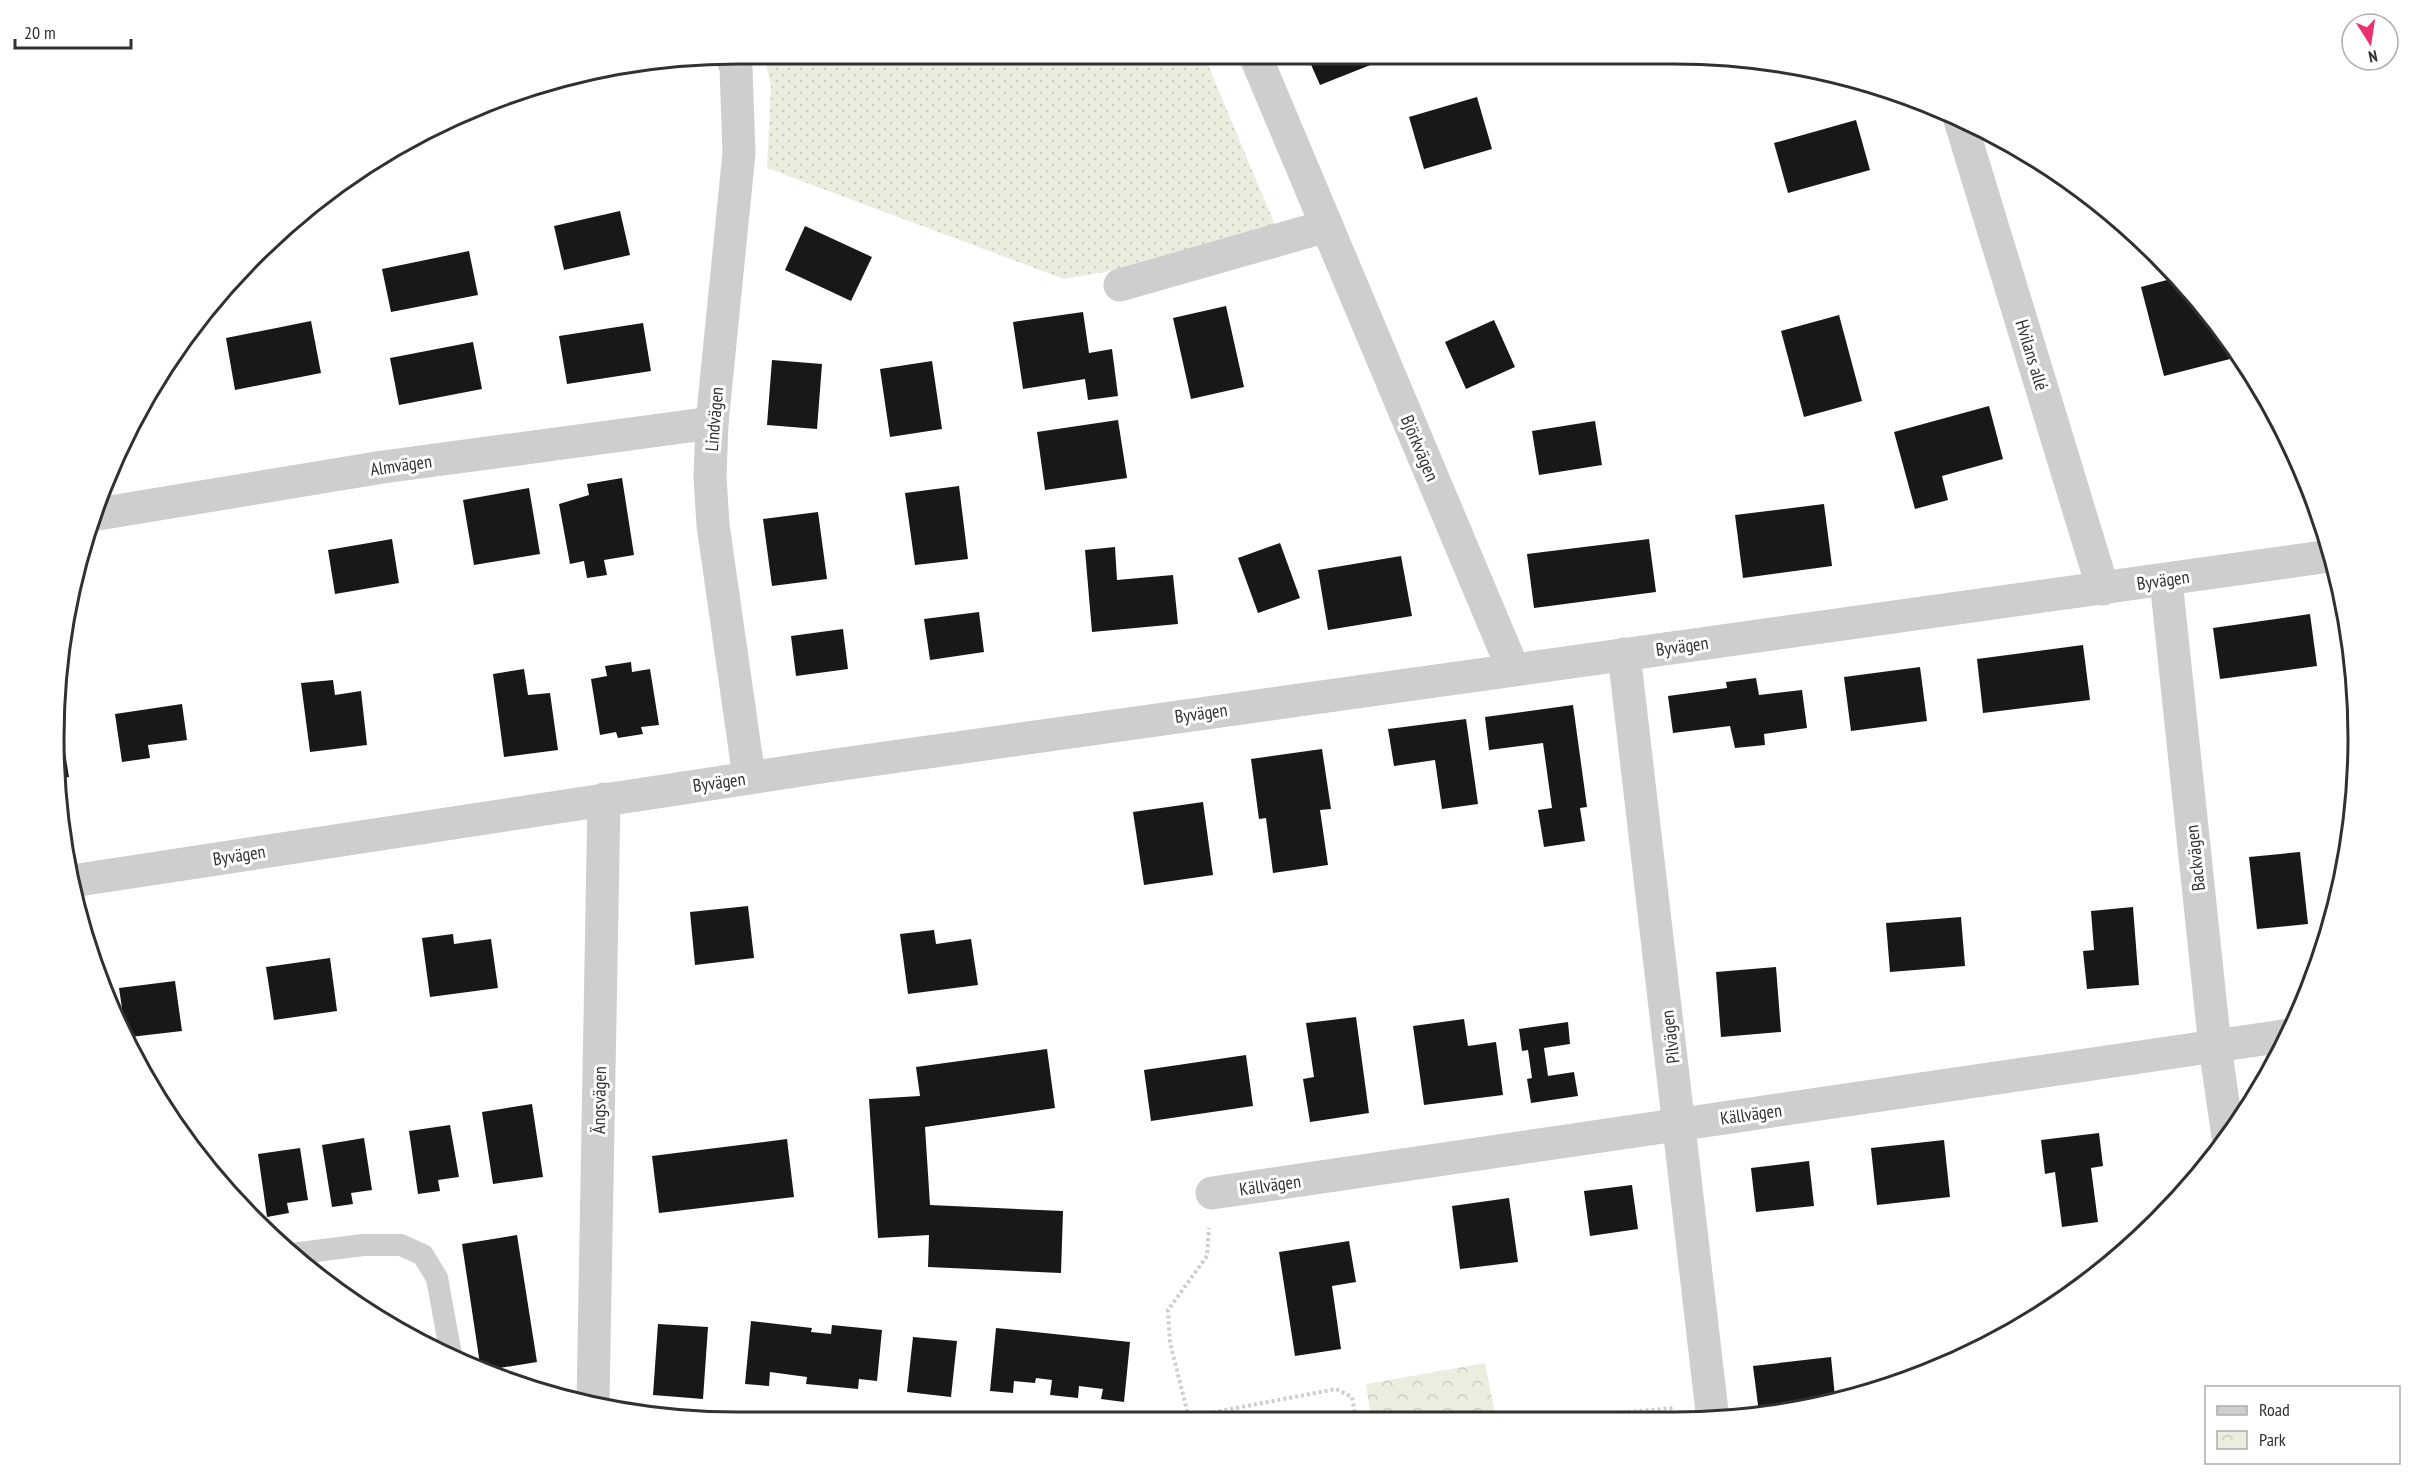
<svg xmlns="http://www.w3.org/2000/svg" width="2412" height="1476" viewBox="0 0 2412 1476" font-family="'PT Sans Narrow',sans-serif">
<defs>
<pattern id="grass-dots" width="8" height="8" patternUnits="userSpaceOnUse" patternTransform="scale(1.5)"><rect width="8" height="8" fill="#ebeedf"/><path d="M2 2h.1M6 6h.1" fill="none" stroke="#cacdc0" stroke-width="1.8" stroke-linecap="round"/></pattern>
<pattern id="park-crowns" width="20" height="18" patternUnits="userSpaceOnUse" patternTransform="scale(1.5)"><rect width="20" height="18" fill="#ebeedf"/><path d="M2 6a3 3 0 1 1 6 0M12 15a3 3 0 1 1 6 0" fill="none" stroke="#cacdc0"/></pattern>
</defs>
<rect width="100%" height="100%" fill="#fff"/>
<!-- grass -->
<polygon fill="url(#grass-dots)" points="765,60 1206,60 1277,230 1145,265 1064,279 767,168 771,85"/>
<!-- park -->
<polygon fill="url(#park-crowns)" points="1485,1363 1495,1413 1466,1419 1371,1419 1366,1384"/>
<!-- building -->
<g fill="#181818">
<polygon points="1309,60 1383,60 1320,85"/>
<polygon points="1477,97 1492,149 1424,169 1409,117"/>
<polygon points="1856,120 1870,170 1788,193 1774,143"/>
<polygon points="620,211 630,255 564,270 554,226"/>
<polygon points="805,226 872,257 851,301 785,270"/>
<polygon points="469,251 478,295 391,312 382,269"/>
<polygon points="2178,277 2188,287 2232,347 2234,358 2164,376 2141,287"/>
<polygon points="1226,306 1244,387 1191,399 1173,318"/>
<polygon points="1083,312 1089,353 1112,349 1118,396 1088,400 1085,379 1023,389 1013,322"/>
<polygon points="1839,315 1862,401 1804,417 1781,331"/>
<polygon points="1494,320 1515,367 1466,389 1445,342"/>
<polygon points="311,321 321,373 235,390 226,338"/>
<polygon points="643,323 651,371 567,384 559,336"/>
<polygon points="473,342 482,389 399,405 390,358"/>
<polygon points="772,360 822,364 817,429 767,425"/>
<polygon points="932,361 942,429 890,437 880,369"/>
<polygon points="1989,406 2003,459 1942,476 1948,500 1915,509 1894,432"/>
<polygon points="1118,420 1127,478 1045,490 1037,432"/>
<polygon points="1595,421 1602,465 1539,475 1532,431"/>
<polygon points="622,478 634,555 604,560 607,575 587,578 584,561 570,564 559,504 589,495 587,484"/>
<polygon points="959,486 968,559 915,565 905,493"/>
<polygon points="529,488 540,554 474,565 463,500"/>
<polygon points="1824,504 1832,566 1743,578 1735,515"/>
<polygon points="818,512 827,579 772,586 763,519"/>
<polygon points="392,539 399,583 335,594 328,550"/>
<polygon points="1649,539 1656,592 1534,608 1527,554"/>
<polygon points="1280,543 1300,598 1258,613 1238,558"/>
<polygon points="1115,547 1117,580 1173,575 1178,624 1092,632 1085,550"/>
<polygon points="1401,556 1412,616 1328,630 1318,570"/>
<polygon points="979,612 984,652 930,660 924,619"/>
<polygon points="2310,614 2317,666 2220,679 2213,628"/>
<polygon points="843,629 848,669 796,676 791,636"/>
<polygon points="2083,645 2090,700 1983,713 1977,659"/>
<polygon points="631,662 632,672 650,669 659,725 641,727 643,734 618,738 616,732 600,735 591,679 607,676 605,666"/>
<polygon points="1920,667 1927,721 1851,731 1844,677"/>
<polygon points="524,669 528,695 550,693 558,750 504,757 493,674"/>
<polygon points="1756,678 1759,695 1802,690 1807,728 1764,734 1765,745 1735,748 1730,726 1673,733 1668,696 1727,688 1726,682"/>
<polygon points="333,680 335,695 361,691 367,745 310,752 301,683"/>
<polygon points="182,704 187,740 148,745 150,758 122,762 115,714"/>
<polygon points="1573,705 1587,807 1580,808 1585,841 1544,847 1538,810 1552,808 1543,743 1489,750 1485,717"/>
<polygon points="1466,719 1478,804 1442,809 1435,760 1394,766 1388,729"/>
<polygon points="61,728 69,777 57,779 55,729"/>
<polygon points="1322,749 1331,809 1320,810 1328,865 1273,873 1266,818 1259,819 1251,759"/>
<polygon points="1203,802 1213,875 1144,885 1133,812"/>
<polygon points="2300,852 2308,924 2257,929 2249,857"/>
<polygon points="748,906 754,958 695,965 690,912"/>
<polygon points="2133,907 2139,985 2087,989 2083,951 2094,950 2091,911"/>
<polygon points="1961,917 1965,966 1890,972 1886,923"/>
<polygon points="934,930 936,944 971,939 978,985 908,994 900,934"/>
<polygon points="453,934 454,944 491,939 498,988 430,997 422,938"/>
<polygon points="330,958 337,1011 274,1020 266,967"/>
<polygon points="1776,967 1781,1032 1721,1037 1716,972"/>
<polygon points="175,981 182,1031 130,1037 125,1028 119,988"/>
<polygon points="1356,1017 1369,1113 1310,1122 1303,1079 1314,1077 1306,1023"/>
<polygon points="1464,1019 1468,1046 1496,1042 1503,1095 1424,1105 1413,1026"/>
<polygon points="1568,1022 1570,1044 1544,1048 1548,1076 1574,1072 1578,1096 1531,1103 1527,1079 1532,1078 1528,1050 1522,1051 1519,1029"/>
<polygon points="1047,1049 1055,1108 925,1127 930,1205 1063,1211 1061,1273 928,1267 929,1235 878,1238 869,1099 920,1096 916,1067"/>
<polygon points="1246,1055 1253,1106 1151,1121 1144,1070"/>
<polygon points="532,1104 543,1177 493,1184 482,1112"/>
<polygon points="450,1125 459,1177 438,1180 440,1191 418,1194 409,1131"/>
<polygon points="2099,1133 2103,1166 2091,1168 2098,1222 2062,1227 2055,1172 2045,1174 2041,1140"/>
<polygon points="364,1138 372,1190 351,1193 353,1204 332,1207 322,1145"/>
<polygon points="787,1139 794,1197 659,1213 652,1156"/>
<polygon points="1944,1140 1950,1197 1877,1205 1871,1148"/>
<polygon points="300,1148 308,1200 287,1203 289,1213 267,1217 258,1154"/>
<polygon points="1809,1161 1814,1206 1756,1212 1751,1168"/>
<polygon points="1632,1185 1638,1229 1590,1236 1584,1191"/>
<polygon points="1509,1198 1518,1262 1460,1269 1452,1206"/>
<polygon points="517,1235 537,1362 481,1371 462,1244"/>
<polygon points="1349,1241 1356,1282 1332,1286 1341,1349 1295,1356 1279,1252"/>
<polygon points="751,1321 812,1328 811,1332 831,1334 832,1325 882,1330 877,1381 859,1379 858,1389 806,1384 807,1377 770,1372 769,1386 745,1384"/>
<polygon points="658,1324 708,1327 703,1399 653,1395"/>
<polygon points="996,1328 1130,1342 1124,1402 1101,1399 1103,1389 1079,1386 1078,1398 1050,1395 1052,1380 1036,1378 1035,1383 1014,1381 1013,1393 990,1391"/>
<polygon points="913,1337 957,1341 951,1397 907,1392"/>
<polygon points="1831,1357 1835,1397 1759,1413 1753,1366"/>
</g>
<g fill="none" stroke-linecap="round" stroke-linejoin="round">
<!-- path -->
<g stroke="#cecece" stroke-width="4" stroke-dasharray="3 3" stroke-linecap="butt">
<polyline points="1189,1417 1336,1389 1352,1397 1356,1419"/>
<polyline points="1189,1418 1170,1343 1168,1310 1207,1256 1209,1228"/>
<polyline points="1538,1420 1674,1408"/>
</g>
<!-- lane -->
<polyline stroke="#cecece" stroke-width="22" points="292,1254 363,1245 401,1245 423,1255 437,1278 451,1355"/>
<!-- street -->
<g stroke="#cecece" stroke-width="33">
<polyline points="733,60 736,68 739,153 712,423 710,477 713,525 749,777"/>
<polyline points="1257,60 1513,669"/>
<polyline points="1960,120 2103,589"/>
<polyline points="1120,285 1327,226"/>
<polyline points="92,515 383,467 712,423"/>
<polyline points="2166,580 2215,1047 2228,1136"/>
<polyline points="1624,654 1713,1420"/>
<polyline points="72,881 828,766 2330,556"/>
<polyline points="1212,1193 2290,1035"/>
<polyline points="593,1401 604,799"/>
</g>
</g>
<g text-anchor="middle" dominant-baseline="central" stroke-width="6" stroke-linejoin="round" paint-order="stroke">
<!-- street labels -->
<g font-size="18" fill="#313131" stroke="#fff">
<text transform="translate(2032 355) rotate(73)">Hvilans allé</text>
<text transform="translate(714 419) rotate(-85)">Lindvägen</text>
<text transform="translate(1420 448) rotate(67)">Björkvägen</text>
<text transform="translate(401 465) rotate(-8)">Almvägen</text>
<text transform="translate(2163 580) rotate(-8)">Byvägen</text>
<text transform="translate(1682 646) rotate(-8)">Byvägen</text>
<text transform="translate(1201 713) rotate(-8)">Byvägen</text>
<text transform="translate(719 782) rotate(-8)">Byvägen</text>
<text transform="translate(239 855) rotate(-9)">Byvägen</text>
<text transform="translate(2195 858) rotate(-96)">Backvägen</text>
<text transform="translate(1670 1037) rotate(-97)">Pilvägen</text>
<text transform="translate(599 1100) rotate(-89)">Ängsvägen</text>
<text transform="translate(1751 1114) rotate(-8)">Källvägen</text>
<text transform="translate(1270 1185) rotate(-8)">Källvägen</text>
</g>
</g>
<!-- crop -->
<path d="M0 0H2412V1476H0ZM738 64H1674A674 674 0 0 1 2348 738V738A674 674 0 0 1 1674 1412H738A674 674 0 0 1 64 738V738A674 674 0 0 1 738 64Z" fill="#fff" fill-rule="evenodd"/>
<path fill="none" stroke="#313131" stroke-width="3" d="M738 64H1674A674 674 0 0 1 2348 738V738A674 674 0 0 1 1674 1412H738A674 674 0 0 1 64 738V738A674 674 0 0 1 738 64Z"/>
<!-- legend -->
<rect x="2205" y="1386" width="195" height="78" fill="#ffffff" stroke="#adadad" stroke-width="1.5"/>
<rect x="2217" y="1406" width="30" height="9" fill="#cecece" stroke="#adadad" stroke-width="1.5"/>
<text x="2259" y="1416" font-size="18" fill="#313131">Road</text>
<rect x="2217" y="1431" width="30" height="18" fill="url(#park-crowns)" stroke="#adadad" stroke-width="1.5"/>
<text x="2259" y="1446" font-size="18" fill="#313131">Park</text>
<!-- north arrow -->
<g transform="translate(2370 42) rotate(168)"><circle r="28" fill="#ffffff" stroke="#adadad" stroke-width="1.5"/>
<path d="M0-4.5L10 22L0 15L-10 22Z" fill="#eb2f70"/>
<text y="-9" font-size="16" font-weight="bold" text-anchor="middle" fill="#313131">N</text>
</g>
<!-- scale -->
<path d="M15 39v9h116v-9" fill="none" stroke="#313131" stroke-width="3"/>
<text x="24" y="39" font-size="18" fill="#313131" stroke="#ffffff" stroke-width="4.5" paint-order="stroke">20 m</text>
</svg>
